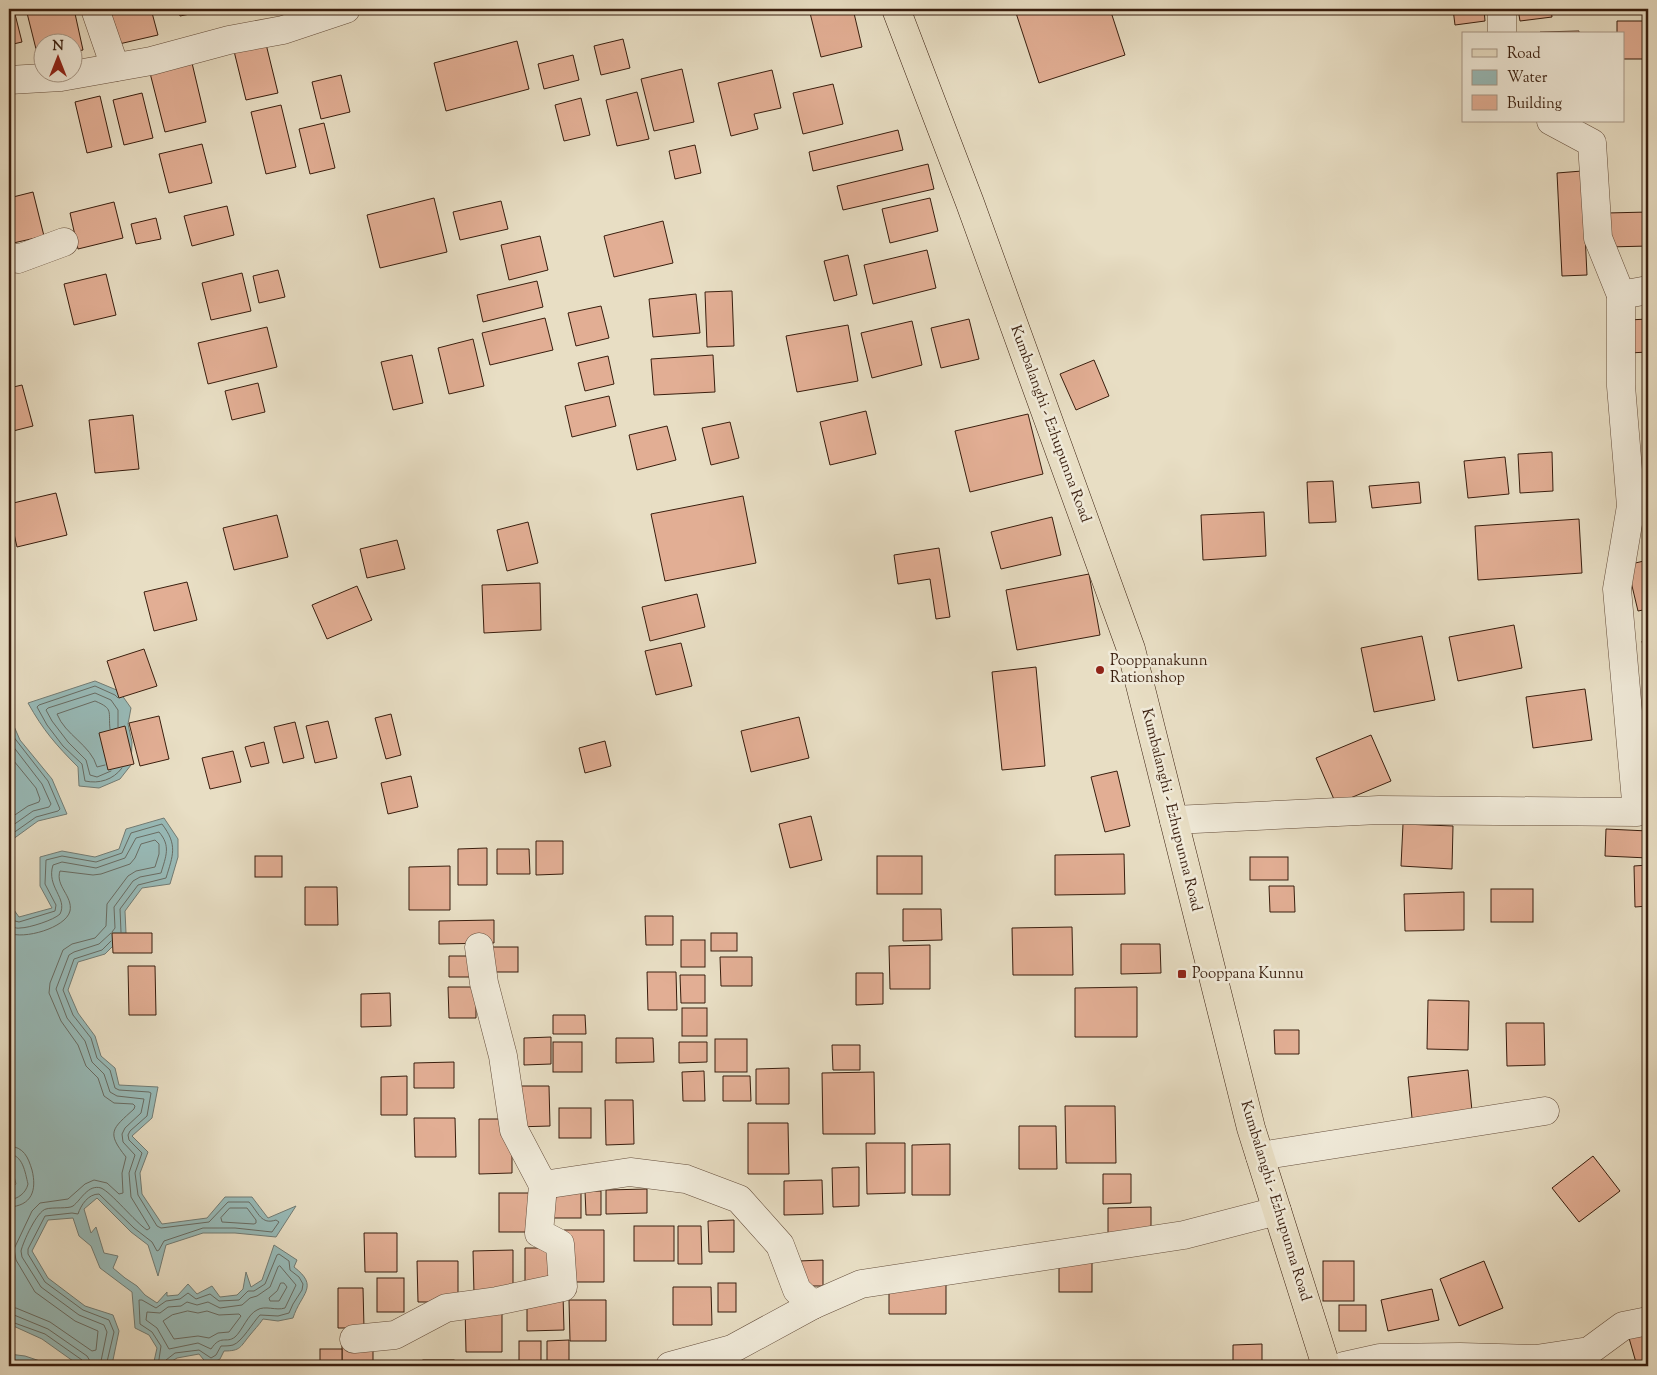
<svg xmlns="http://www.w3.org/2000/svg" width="1657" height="1375" viewBox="0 0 1657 1375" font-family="'Sorts Mill Goudy',serif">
<rect width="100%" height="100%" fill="#e8dec4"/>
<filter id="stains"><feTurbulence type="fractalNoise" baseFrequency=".004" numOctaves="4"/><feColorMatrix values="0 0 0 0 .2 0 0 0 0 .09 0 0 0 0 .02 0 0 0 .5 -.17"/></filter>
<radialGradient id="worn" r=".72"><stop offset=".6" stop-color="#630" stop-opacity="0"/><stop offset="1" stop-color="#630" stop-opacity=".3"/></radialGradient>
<!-- water -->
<g fill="#98bbb9" stroke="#727c75">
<path d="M95 681 119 691 131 708 128 724 132 742 131 765 120 779 99 788 79 786 78 767C56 745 43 730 28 703Z"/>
<polygon points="13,724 20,740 52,779 67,814 38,821 9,842 9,727"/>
<path d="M164 818 178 839V857L170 884 142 888 125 911 126 933 105 954 78 962 68 990 78 1013 95 1036 101 1056 115 1068 119 1085 158 1087 152 1118 132 1136 148 1152 140 1173 142 1194 162 1224 207 1218 225 1197H252L268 1218 296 1206 276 1237 235 1233H203L166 1245 158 1276 148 1245 131 1232 97 1198 84 1209 91 1233 96 1227 104 1253 118 1256 113 1268 125 1278 137 1286 145 1295 157 1303 167 1292V1296L178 1295 188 1284 197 1294 212 1286 220 1297 237 1295 243 1289 246 1272 251 1287 262 1280 274 1245 297 1260 294 1267C320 1287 301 1293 293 1318L278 1321 263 1319C259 1325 254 1330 250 1335 240 1347 241 1351 224 1351L220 1359 208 1365 199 1354 177 1358 169 1363V1366H153L157 1348 149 1335 135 1328 132 1292 100 1268 91 1246 79 1236 73 1218 48 1220 32 1251 48 1278 85 1306 113 1315 119 1331 113 1360 110 1366H80L42 1339 9 1324V1189L16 1184 9 1157V903L19 917 52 908 40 886V857L62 851 95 857 119 849 126 829Z"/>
<polygon points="9,1354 25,1356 52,1365 53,1366 9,1366"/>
</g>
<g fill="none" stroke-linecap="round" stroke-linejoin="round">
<!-- shore -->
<g stroke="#686c64" stroke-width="1">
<path d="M118 698 115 695 95 686 39 705 37 707 47 725 63 746 82 764 85 781C99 784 113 780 122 768"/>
<polyline points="9,731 48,781 60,809 58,811 36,817 9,836"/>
<polyline points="9,741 42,784 51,804 49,807 33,811 9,828"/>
<polyline points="9,755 36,788 40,799 39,802 28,806 9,819"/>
<path d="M105 765 97 767C91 745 65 735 57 714L95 701C114 709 108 711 110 729"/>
<polyline points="111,771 97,777 90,775 86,760 68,742 52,721 46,710 48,708 95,693 111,700 118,710 118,727"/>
<path d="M9 912 15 921 19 922 55 911 56 905 45 884 46 860 62 856 96 862 122 853 131 833 162 824C178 845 173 855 166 878L138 885 120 909 121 932"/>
<path d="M9 923C12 926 15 929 20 928 29 928 54 920 60 914 68 898 46 887 53 865L62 862 96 868 125 858 136 838 159 832C171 846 166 856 161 873L140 877 133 881 114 907 115 928 112 932"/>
<path d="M9 933C23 940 66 928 70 911 73 896 55 886 60 871L93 875 101 874 130 864 135 858 141 844 155 840 159 844V854L155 867 136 871 128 876 107 904 106 926 95 938 72 944 63 950 50 983 49 993 61 1021 78 1045 86 1066 98 1078 104 1096 114 1103 133 1104 135 1106 134 1109C112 1129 106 1132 126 1157L122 1173 123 1193 119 1194 107 1183 94 1180 85 1184 68 1199 40 1203 32 1211 14 1249 16 1260 35 1292 75 1321 98 1331 96 1350 92 1351 50 1322 16 1308 9 1307"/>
<path d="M9 1146C24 1147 28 1157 32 1170 37 1190 32 1206 9 1207"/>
<path d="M9 1154C23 1155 25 1172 28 1184 26 1193 18 1199 9 1200"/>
<polygon points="230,1208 247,1208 256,1220 256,1223 254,1224 222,1222 221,1218"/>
<path d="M280 1266 296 1285 285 1308C276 1311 265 1305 257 1310 248 1314 242 1331 235 1337 226 1344 221 1334 211 1349L198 1343 169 1349 157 1328 146 1320 147 1312 160 1313 168 1307 181 1306 187 1302 197 1305 208 1302 220 1308 242 1305 250 1298 257 1296 270 1287 278 1267Z"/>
<polygon points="281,1283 284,1283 287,1287 279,1301 270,1301 269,1298 277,1291"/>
<polygon points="188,1311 198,1313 207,1311 219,1315 239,1314 241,1316 229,1332 218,1333 209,1338 198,1336 174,1339 163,1321 172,1315"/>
<polyline points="9,1314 14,1315 48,1329 87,1356 90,1361 91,1366"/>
<polyline points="9,1321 45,1334 82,1360 84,1366"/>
<path d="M100 1366 107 1332 104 1325 79 1315 41 1287 22 1257 21 1251C23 1242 37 1211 46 1209 52 1207 69 1209 73 1206 81 1200 88 1184 101 1188 111 1192 135 1222 147 1230L150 1228 131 1197 129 1173 135 1155 123 1142 122 1134 125 1128 141 1113 144 1099 117 1096 110 1092 104 1074 92 1062 85 1041 67 1018 56 989 69 955 74 952 99 944 111 933"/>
<path d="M106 1366 114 1332 109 1320 83 1310 45 1282 28 1254V1249L45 1216 72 1213 78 1214C81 1205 88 1194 99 1194L134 1228 152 1242 157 1251 159 1250 164 1241 203 1228H235L272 1232 279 1222 276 1220C261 1225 259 1213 249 1202H228L209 1222 161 1228 157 1226 138 1195 135 1173 142 1153 129 1140 128 1135 130 1131 147 1116 151 1093 149 1092 119 1090 115 1088 110 1070 97 1058 91 1038 73 1015 63 990 74 959 102 950 111 941"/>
<path d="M158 1366 161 1346 152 1332 140 1324 139 1300H142L156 1308 166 1301 180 1299 188 1293 196 1299 210 1294 219 1301 239 1300 248 1291H254L265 1284 277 1255 279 1254 289 1261 290 1270 299 1277 303 1284 302 1290 293 1304 289 1313 278 1316 260 1315C253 1322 242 1342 233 1345 229 1346 225 1346 221 1346L216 1355 211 1358 199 1350 175 1353 166 1360 164 1366"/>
</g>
</g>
<!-- building -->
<g fill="#e2ae94" stroke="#391e0e">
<polygon points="26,9 74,9 83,50 72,52 72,42 42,42 42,60 39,61"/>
<polygon points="110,9 151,9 158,35 119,44"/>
<polygon points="178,9 215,9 180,16"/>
<polygon points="809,9 853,9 862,47 821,57"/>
<polygon points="1031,9 1110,9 1125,55 1039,83 1016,13"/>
<polygon points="1453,9 1484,9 1485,21 1455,25"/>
<polygon points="1518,9 1551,9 1552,17 1520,21"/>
<polygon points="15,14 22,42 9,45 9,16"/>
<polygon points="1617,21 1646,21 1647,59 1623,59 1623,34 1617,34"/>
<polygon points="1579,31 1579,34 1540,34 1540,32"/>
<polygon points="623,39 630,68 601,75 594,46"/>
<polygon points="265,40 278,93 246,100 233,47"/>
<polygon points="517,41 529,89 446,111 434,63"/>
<polygon points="573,55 579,80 544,89 538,64"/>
<polygon points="192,63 206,122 165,132 150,73"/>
<polygon points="682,69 694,122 654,131 641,79"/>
<polygon points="772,70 781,108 754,114 758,129 731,136 718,83"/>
<polygon points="341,75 350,112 321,119 312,82"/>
<polygon points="833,84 843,124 803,134 793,93"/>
<polygon points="637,92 649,139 617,146 606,100"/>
<polygon points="142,93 153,138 124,145 113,100"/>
<polygon points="100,96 112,147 87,153 75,102"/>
<polygon points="581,98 590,135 564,141 555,105"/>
<polygon points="281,105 296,167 266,174 251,112"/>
<polygon points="324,123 335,168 310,174 299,129"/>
<polygon points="898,130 903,150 813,171 809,152"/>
<polygon points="202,144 212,183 169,193 159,154"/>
<polygon points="695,145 701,173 675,179 669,151"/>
<polygon points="928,164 934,189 843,210 837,186"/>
<polygon points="1582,171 1587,275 1562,276 1557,173"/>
<polygon points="33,192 44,236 9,244 9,198"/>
<polygon points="434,198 447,252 380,268 367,215"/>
<polygon points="930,198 938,231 890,243 882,209"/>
<polygon points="501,201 508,229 460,240 453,212"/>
<polygon points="114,202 123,238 78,249 70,213"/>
<polygon points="227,206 234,235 192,246 184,216"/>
<polygon points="1648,212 1648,246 1608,247 1607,213"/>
<polygon points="156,218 161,239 136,244 131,224"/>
<polygon points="663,221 673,263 614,277 604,236"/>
<polygon points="540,236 548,270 509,280 501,245"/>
<polygon points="927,250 936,288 873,304 864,265"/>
<polygon points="848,255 857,295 834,301 824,261"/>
<polygon points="278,270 285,297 259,303 253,276"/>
<polygon points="242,273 251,311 211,320 202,283"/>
<polygon points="106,274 116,315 74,325 64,284"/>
<polygon points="537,281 543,307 483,322 477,295"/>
<polygon points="732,291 734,346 707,347 705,292"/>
<polygon points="696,294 700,333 653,337 649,299"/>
<polygon points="601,306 609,338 576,346 568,313"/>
<polygon points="545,318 553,350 490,365 482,333"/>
<polygon points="969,319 979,359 941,368 931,328"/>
<polygon points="1648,319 1648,352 1629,353 1628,320"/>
<polygon points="912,321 922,365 872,378 861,333"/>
<polygon points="848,325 858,381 797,392 786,336"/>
<polygon points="267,327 277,367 208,384 198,343"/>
<polygon points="473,339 484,386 449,394 438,348"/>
<polygon points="412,355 423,403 393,410 381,362"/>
<polygon points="713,355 715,392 654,395 651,359"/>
<polygon points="608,356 614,384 585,391 578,363"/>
<polygon points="1094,360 1109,396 1076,410 1060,374"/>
<polygon points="258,383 265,412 232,420 225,391"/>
<polygon points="22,385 33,426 9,432 9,388"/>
<polygon points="609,396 616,426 572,437 565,406"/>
<polygon points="866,411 876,454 830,465 820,422"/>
<polygon points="1028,414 1043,474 970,492 955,431"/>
<polygon points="133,415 139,469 95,473 89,420"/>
<polygon points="730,422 739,458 711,465 702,428"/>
<polygon points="667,426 676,460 637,470 629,435"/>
<polygon points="1552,452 1553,491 1520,493 1518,454"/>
<polygon points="1505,457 1509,494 1468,498 1464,461"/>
<polygon points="1333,481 1336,522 1309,523 1307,482"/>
<polygon points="1419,482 1421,503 1372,508 1369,486"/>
<polygon points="56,493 67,535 17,547 9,512 9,504"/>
<polygon points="743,496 756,563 665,581 651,514"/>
<polygon points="1264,512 1266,556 1203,560 1201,515"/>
<polygon points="277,515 288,557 234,570 223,528"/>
<polygon points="1052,517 1061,555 1001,569 991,532"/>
<polygon points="1579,519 1582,573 1478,580 1475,526"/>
<polygon points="528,522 538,563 507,571 497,530"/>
<polygon points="397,540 405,569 367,578 360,549"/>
<polygon points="939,548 950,617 936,619 930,579 898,584 894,555"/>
<polygon points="1648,560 1648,609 1638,611 1627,565"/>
<polygon points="1089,574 1100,635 1017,650 1006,590"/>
<polygon points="187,582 197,620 154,631 144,592"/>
<polygon points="540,583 541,630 484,633 482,585"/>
<polygon points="357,586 372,620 327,639 312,605"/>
<polygon points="697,594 705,627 650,641 642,607"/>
<polygon points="1514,625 1522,668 1458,681 1449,637"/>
<polygon points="1422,636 1435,700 1374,712 1361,648"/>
<polygon points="1648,640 1648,675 1642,641"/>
<polygon points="681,643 692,686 656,695 645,651"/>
<polygon points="144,649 157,686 119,698 107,661"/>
<polygon points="1036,667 1045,766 1002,770 992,672"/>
<polygon points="1585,689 1592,740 1533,748 1526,697"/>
<polygon points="391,714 401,755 386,759 375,718"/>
<polygon points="159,716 169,759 140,766 129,723"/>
<polygon points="799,717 809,758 751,772 741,731"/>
<polygon points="328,721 337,758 315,763 306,726"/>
<polygon points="295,722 304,758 283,763 274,727"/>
<polygon points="125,726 134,764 108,770 99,733"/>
<polygon points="1371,735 1391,781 1336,804 1316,758"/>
<polygon points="605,741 611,766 585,773 579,748"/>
<polygon points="264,742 269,763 251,767 245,747"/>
<polygon points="233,751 241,782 210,789 202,758"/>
<polygon points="1117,771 1130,826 1105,832 1091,777"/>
<polygon points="411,776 418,807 388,814 381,783"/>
<polygon points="811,816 822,860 790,868 779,824"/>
<polygon points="1403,824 1453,826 1452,869 1401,866"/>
<polygon points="1606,829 1648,831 1648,858 1605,856"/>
<polygon points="536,841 563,841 563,874 536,875"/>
<polygon points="487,848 487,885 458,885 458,849"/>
<polygon points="497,849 529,849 530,874 497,874"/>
<polygon points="1124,854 1125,894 1055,895 1055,855"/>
<rect x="255" y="856" width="27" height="21"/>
<rect x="877" y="856" width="45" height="38"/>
<rect x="1250" y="857" width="38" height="23"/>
<polygon points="1648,865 1648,906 1635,907 1634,866"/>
<polygon points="450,866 450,910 409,910 409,867"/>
<polygon points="1269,886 1294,886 1295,912 1270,912"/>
<polygon points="305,887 337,887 338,925 305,925"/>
<rect x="1491" y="889" width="42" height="33"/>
<polygon points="1464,892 1464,930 1405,931 1404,894"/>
<polygon points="903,909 941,909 942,940 903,941"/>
<polygon points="645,916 673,916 673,945 646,945"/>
<rect x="1647" y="916" width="1" height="31"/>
<polygon points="494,920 494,943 439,944 439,921"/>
<polygon points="1072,927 1073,975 1013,975 1012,928"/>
<polygon points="112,933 152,933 152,953 113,953"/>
<rect x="711" y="933" width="26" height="18"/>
<rect x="681" y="940" width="24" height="27"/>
<polygon points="1121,944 1160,944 1161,973 1121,974"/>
<polygon points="930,945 930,989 890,989 889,946"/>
<rect x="491" y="947" width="27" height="25"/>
<polygon points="449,956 478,956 479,977 449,977"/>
<polygon points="720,957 752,957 752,986 721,986"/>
<polygon points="128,966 155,966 156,1015 129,1015"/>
<polygon points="647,972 676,972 677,1010 648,1010"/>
<polygon points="856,973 883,973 883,1004 856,1005"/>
<polygon points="680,975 705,975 705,1003 681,1003"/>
<polygon points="448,987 476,987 476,1018 449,1018"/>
<polygon points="1137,987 1137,1037 1075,1037 1075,988"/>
<polygon points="390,993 391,1026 361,1027 361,994"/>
<polygon points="1428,1000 1469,1001 1468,1050 1427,1049"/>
<rect x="682" y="1008" width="25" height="28"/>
<polygon points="553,1015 585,1015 586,1034 553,1034"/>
<polygon points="1506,1023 1544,1023 1545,1065 1507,1066"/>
<polygon points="1274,1030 1299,1030 1299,1054 1275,1054"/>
<polygon points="551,1037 551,1064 524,1065 524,1038"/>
<polygon points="616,1038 653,1038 654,1062 616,1063"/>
<rect x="715" y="1039" width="32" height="33"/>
<rect x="553" y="1042" width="29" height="30"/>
<polygon points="679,1042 707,1042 707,1062 679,1063"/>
<polygon points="832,1045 860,1045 860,1070 833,1070"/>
<polygon points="454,1062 454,1088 414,1088 414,1063"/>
<polygon points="789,1068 789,1104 756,1104 756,1069"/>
<polygon points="1468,1070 1472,1111 1412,1118 1408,1077"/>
<polygon points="704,1071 705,1101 683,1101 682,1072"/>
<polygon points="874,1072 875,1134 823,1134 822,1073"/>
<polygon points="407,1076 407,1115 381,1115 381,1077"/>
<polygon points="723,1076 750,1076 751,1101 723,1101"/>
<polygon points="515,1086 549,1086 550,1126 515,1127"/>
<polygon points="605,1100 633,1100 634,1144 606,1145"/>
<polygon points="1065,1106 1115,1106 1116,1163 1066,1163"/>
<rect x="559" y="1108" width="32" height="30"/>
<polygon points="414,1118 455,1118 456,1157 415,1157"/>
<polygon points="479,1119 512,1119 512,1173 479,1174"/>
<polygon points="748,1123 788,1123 789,1174 748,1174"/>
<polygon points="1019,1126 1056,1126 1057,1169 1019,1169"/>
<polygon points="866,1143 905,1143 905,1193 867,1194"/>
<polygon points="950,1144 950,1195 912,1195 912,1145"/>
<polygon points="1593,1156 1620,1191 1579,1222 1552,1188"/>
<polygon points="859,1167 859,1206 833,1207 832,1168"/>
<polygon points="1103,1174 1131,1174 1131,1203 1103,1204"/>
<polygon points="822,1180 823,1214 784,1215 784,1181"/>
<rect x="550" y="1185" width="31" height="33"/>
<polygon points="647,1189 647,1213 606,1214 606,1190"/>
<polygon points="585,1191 601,1191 601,1215 586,1215"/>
<rect x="499" y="1193" width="33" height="39"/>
<polygon points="1151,1207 1151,1235 1108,1235 1108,1208"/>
<polygon points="734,1220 734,1252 709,1252 708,1221"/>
<rect x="634" y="1226" width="40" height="35"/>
<polygon points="678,1226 701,1226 702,1264 678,1264"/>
<polygon points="564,1230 604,1230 604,1282 565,1282"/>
<polygon points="364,1233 397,1233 397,1272 365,1272"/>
<polygon points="525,1248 559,1248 559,1283 525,1284"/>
<polygon points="513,1250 513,1294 474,1294 473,1251"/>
<rect x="1059" y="1257" width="33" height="35"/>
<polygon points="823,1260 823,1286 799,1286 799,1261"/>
<polygon points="417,1261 458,1261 458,1302 418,1302"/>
<rect x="1323" y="1261" width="31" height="40"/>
<polygon points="1484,1261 1503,1308 1459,1326 1440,1279"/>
<rect x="377" y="1278" width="27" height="34"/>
<polygon points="946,1282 946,1314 889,1314 889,1283"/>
<rect x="718" y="1283" width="18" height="29"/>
<polygon points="673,1287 711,1287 712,1325 673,1325"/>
<polygon points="338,1288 363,1288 364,1328 338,1328"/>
<polygon points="1432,1289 1439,1320 1388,1331 1381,1300"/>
<polygon points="527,1295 563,1295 564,1330 527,1331"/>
<polygon points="569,1300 606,1300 606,1341 570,1341"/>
<rect x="1339" y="1305" width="27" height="26"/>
<polygon points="465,1306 502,1306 502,1352 466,1352"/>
<polygon points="1648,1333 1648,1366 1637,1366 1629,1338"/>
<polygon points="569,1340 569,1366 547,1366 547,1341"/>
<rect x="519" y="1341" width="22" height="22"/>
<rect x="342" y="1343" width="31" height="23"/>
<polygon points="1262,1344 1262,1366 1233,1366 1233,1345"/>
<rect x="320" y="1349" width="22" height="17"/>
<rect x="423" y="1360" width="31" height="6"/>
<rect x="278" y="1363" width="35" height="3"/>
</g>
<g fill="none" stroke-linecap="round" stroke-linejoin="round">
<!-- minor casing -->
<g stroke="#654e3c" stroke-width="29">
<g id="minor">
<polyline points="95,9 115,67"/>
<polyline points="1502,9 1502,34"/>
<polyline points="9,80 61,77 151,61 229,40 283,30 346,9"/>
<polyline points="9,256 18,259 64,242"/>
<polyline points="1621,295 1648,290"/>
<polyline points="1174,820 1379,810 1637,812 1617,589 1631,506 1621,386 1621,295 1598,238 1592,143 1551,121"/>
<polyline points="479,947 484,983 503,1056 514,1130 543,1185 630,1172 686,1179 739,1199 780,1245 797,1290 813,1305 861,1284 1184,1235 1277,1211"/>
<polyline points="1260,1156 1545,1111"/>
<polyline points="354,1339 395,1335 446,1308 497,1301 563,1287 560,1244 539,1233 543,1185"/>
<polyline points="670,1366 732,1349 813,1305"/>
<polyline points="1344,1366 1380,1358 1460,1357 1536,1359 1589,1351 1623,1326 1648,1321"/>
</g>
</g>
<!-- major casing -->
<g stroke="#391e0e" stroke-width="29">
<polyline id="major" points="896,9 970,203 1131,649 1251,1128 1326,1366"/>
</g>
<!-- minor -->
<use href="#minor" stroke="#f0ead9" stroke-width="28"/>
<!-- major -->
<use href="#major" stroke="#e8dec4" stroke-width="28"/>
</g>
<!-- markers -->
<g fill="#8f2418" stroke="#f0ead9" stroke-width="2">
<circle cx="1100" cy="670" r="5"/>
<rect x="1177" y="969" width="10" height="10" rx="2.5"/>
</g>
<g text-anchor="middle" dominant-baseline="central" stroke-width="5" stroke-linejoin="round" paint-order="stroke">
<!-- street labels -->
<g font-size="15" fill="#391e0e" stroke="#f0ead9">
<text transform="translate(1050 424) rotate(70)">Kumbalanghi - Ezhupunna Road</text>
<text transform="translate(1171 810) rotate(76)">Kumbalanghi - Ezhupunna Road</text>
<text transform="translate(1275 1201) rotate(73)">Kumbalanghi - Ezhupunna Road</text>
</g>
<!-- poi labels -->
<g font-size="15" fill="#391e0e" stroke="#f0ead9" text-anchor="start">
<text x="1110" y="661">Pooppanakunn<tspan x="1110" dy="17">Rationshop</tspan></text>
<text x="1192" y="974">Pooppana Kunnu</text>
</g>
</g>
<!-- margin -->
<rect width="1657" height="1375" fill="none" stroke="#e8dec4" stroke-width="30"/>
<rect x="10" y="10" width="1637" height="1355" fill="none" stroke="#391e0e" stroke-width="2.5"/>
<rect x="15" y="15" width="1627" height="1345" fill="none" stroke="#391e0e"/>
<!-- legend -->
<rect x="1462" y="32" width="162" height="90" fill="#f0ead9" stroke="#a79888"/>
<rect x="1472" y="49" width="25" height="8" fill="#e8dec4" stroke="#a79888"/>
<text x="1507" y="58" font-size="15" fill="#391e0e">Road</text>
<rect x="1472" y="70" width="25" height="15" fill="#98bbb9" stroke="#a79888"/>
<text x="1507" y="82" font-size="15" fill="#391e0e">Water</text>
<rect x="1472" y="95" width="25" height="15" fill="#e2ae94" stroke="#a79888"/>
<text x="1507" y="108" font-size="15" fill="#391e0e">Building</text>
<!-- north arrow -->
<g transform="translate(58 58)"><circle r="24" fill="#f0ead9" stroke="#a79888"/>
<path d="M0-4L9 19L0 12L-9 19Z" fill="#8f2418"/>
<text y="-8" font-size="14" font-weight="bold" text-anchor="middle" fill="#391e0e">N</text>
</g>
<rect width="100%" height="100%" filter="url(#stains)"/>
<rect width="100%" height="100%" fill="url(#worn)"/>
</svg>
